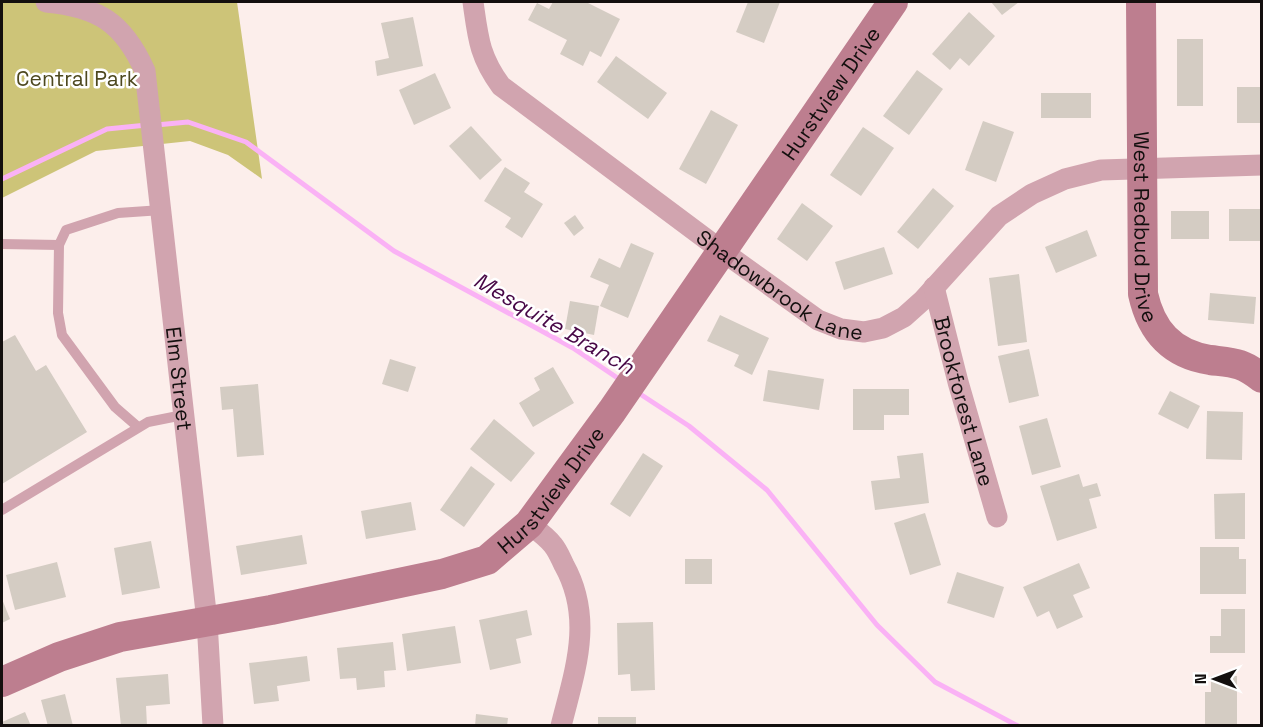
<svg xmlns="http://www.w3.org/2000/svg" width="1263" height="727" viewBox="0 0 1263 727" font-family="'Space Grotesk',sans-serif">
<rect width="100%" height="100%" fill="#fceeeb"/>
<!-- green -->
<polygon fill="#cdc478" points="2,2 237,2 262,179 228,155 190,141 96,151 2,198"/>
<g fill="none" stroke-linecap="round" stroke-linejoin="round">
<!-- stream -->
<g stroke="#fab2f5" stroke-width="5">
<polyline points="156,125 188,122 246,142 394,251 573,348 622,381"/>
<polyline points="2,179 107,129 147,125"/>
<polyline points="637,392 689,426 767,490 877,625 935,682 1018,726"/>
</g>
</g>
<!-- building -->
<g fill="#d4ccc3">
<polygon points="553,2 586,2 620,19 601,57 590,51 583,66 560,54 567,40 528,20 537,3 549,9"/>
<polygon points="748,2 780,2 764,43 736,32"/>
<polygon points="991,2 1019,2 1002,15"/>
<polygon points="969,12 995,36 969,66 960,58 950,70 932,54"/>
<polygon points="413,17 423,66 377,76 375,61 389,58 381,23"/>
<rect x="1177" y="39" width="26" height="67"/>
<polygon points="616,56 667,93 648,119 597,82"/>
<polygon points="917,70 943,89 909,135 883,116"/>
<polygon points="435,73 451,108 414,125 399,90"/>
<rect x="1237" y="87" width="25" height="36"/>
<rect x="1041" y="93" width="50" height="25"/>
<polygon points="711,110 738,125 706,184 679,169"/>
<polygon points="983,121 1014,132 996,182 965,170"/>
<polygon points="471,126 502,160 480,180 449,146"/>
<polygon points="863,127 894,148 861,196 830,175"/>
<polygon points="505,167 530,183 524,192 543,204 522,238 505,227 511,218 484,201"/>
<polygon points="933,188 954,206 918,249 897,232"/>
<polygon points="802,203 833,226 807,261 777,239"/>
<rect x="1229" y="209" width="33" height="32"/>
<rect x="1171" y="211" width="38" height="28"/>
<polygon points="575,215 584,228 574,236 564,223"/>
<polygon points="1087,230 1097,256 1056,273 1045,247"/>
<polygon points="631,243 654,253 628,318 600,306 609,285 590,277 599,258 620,268"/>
<polygon points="884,247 893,274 844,290 835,262"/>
<polygon points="1019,274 1027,342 998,346 989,278"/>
<polygon points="1210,293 1256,297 1254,324 1208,320"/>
<polygon points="570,301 599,306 594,335 565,329"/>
<polygon points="720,315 769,338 752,375 734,366 739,355 707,341"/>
<polygon points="15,335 36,371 46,365 87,432 2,484 2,342"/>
<polygon points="1029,349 1039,396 1009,403 998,356"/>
<polygon points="390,359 416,367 408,392 382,384"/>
<polygon points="553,367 574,403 533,427 519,403 540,390 534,378"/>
<polygon points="768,370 824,379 819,410 763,401"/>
<polygon points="258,384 264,455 237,457 233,409 222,410 220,387"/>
<polygon points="853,389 909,389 909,415 884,415 884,430 853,430"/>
<polygon points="1170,391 1200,406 1188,429 1158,414"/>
<polygon points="1207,411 1243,412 1242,460 1206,459"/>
<polygon points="1047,418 1061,467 1032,475 1019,426"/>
<polygon points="494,419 535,453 511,482 470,449"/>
<polygon points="643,453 663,466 630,517 610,504"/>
<polygon points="923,453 929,503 875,510 871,481 900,478 897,456"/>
<polygon points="471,466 495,484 464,527 440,510"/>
<polygon points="1079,474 1083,487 1097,483 1101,496 1089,499 1097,528 1057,541 1040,486"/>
<polygon points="1245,493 1245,539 1215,539 1214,494"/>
<polygon points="411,502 416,530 366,539 361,511"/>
<polygon points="925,513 941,565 910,575 894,523"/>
<polygon points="302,535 307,564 241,575 236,546"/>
<polygon points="151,541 160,588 122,595 114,548"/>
<polygon points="1200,547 1239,547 1239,559 1246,559 1246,594 1200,594"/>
<rect x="685" y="559" width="27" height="25"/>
<polygon points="57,562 66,597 15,610 6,575"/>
<polygon points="1079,563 1090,588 1073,595 1083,617 1057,629 1049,611 1037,617 1023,587"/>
<polygon points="957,572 1004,587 994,618 947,603"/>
<polygon points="2,599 10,619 2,623"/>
<polygon points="1221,609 1245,609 1245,653 1210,653 1210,636 1221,636"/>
<polygon points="527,610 532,635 516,639 521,663 490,670 479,620"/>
<polygon points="653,622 655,690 631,691 630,674 618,675 617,623"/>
<polygon points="455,626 461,663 407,671 402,634"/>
<polygon points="393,642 396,670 384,671 385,687 357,690 356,678 340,679 337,648"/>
<polygon points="307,656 310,681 277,686 279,701 254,704 249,663"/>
<polygon points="168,674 170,704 146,706 147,726 121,726 116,678"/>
<polygon points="1211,676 1237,676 1237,725 1205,725 1205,692 1211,692"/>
<polygon points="65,694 73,726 48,726 41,700"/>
<polygon points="25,712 31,726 2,726 2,722"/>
<polygon points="476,714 508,718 507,726 475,726"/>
<rect x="598" y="717" width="38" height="9"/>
</g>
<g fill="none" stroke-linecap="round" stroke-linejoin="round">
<!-- lane -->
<g stroke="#d1a4af" stroke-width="10">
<polyline points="2,244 59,245 66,230 118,213 162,210"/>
<polyline points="59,245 58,313 62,335 115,407 138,427"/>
<polyline points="2,510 148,422 183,415"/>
</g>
<!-- street -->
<g stroke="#d1a4af" stroke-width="21">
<path id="s1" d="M46 2C98 7 123 22 145 71L207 621 213 726"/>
<path id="s2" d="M473 2C478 37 479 56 501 86L722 251 818 320 841 329 864 332 883 328 904 317 923 300 999 216 1032 194 1065 179 1101 170 1262 165"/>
<path id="s3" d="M934 287 958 382 997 517"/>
<path d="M529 524C537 530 547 537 553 545 558 551 561 559 564 565 594 619 575 670 561 726"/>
</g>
<!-- secondary -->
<g stroke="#bd7e8f" stroke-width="30">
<path id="s4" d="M1141 2 1143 294C1151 330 1171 354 1210 360 1235 363 1241 362 1262 378"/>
<path id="s5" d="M2 682 59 657 120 637 271 610 442 574 487 560 529 524 612 411 893 2"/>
</g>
</g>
<g text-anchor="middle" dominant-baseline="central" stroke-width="5" stroke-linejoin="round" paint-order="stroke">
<!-- park labels -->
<g font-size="21" fill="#4d481f" stroke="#fff">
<text x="77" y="78">Central Park</text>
</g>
<!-- street labels -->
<g font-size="21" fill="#130f0e" stroke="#fff">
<text stroke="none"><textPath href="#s5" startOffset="1083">Hurstview Drive</textPath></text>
<text stroke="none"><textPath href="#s4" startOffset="225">West Redbud Drive</textPath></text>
<text stroke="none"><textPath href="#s2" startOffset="434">Shadowbrook Lane</textPath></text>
<text stroke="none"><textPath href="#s1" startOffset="438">Elm Street</textPath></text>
<text stroke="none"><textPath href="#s3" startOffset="118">Brookforest Lane</textPath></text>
<text stroke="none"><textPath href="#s5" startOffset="597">Hurstview Drive</textPath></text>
</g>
<!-- water labels -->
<g font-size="22" font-style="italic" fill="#470746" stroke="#fff">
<text transform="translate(554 323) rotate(30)">Mesquite Branch</text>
</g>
</g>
<!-- border -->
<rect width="1263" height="727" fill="none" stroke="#130f0e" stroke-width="6"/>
<!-- north arrow -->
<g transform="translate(1215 679) rotate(270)" stroke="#ffffff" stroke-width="4.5" paint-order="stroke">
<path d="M0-4.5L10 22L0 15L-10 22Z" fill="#130f0e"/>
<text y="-9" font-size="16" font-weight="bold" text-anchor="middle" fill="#130f0e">N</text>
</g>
</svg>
